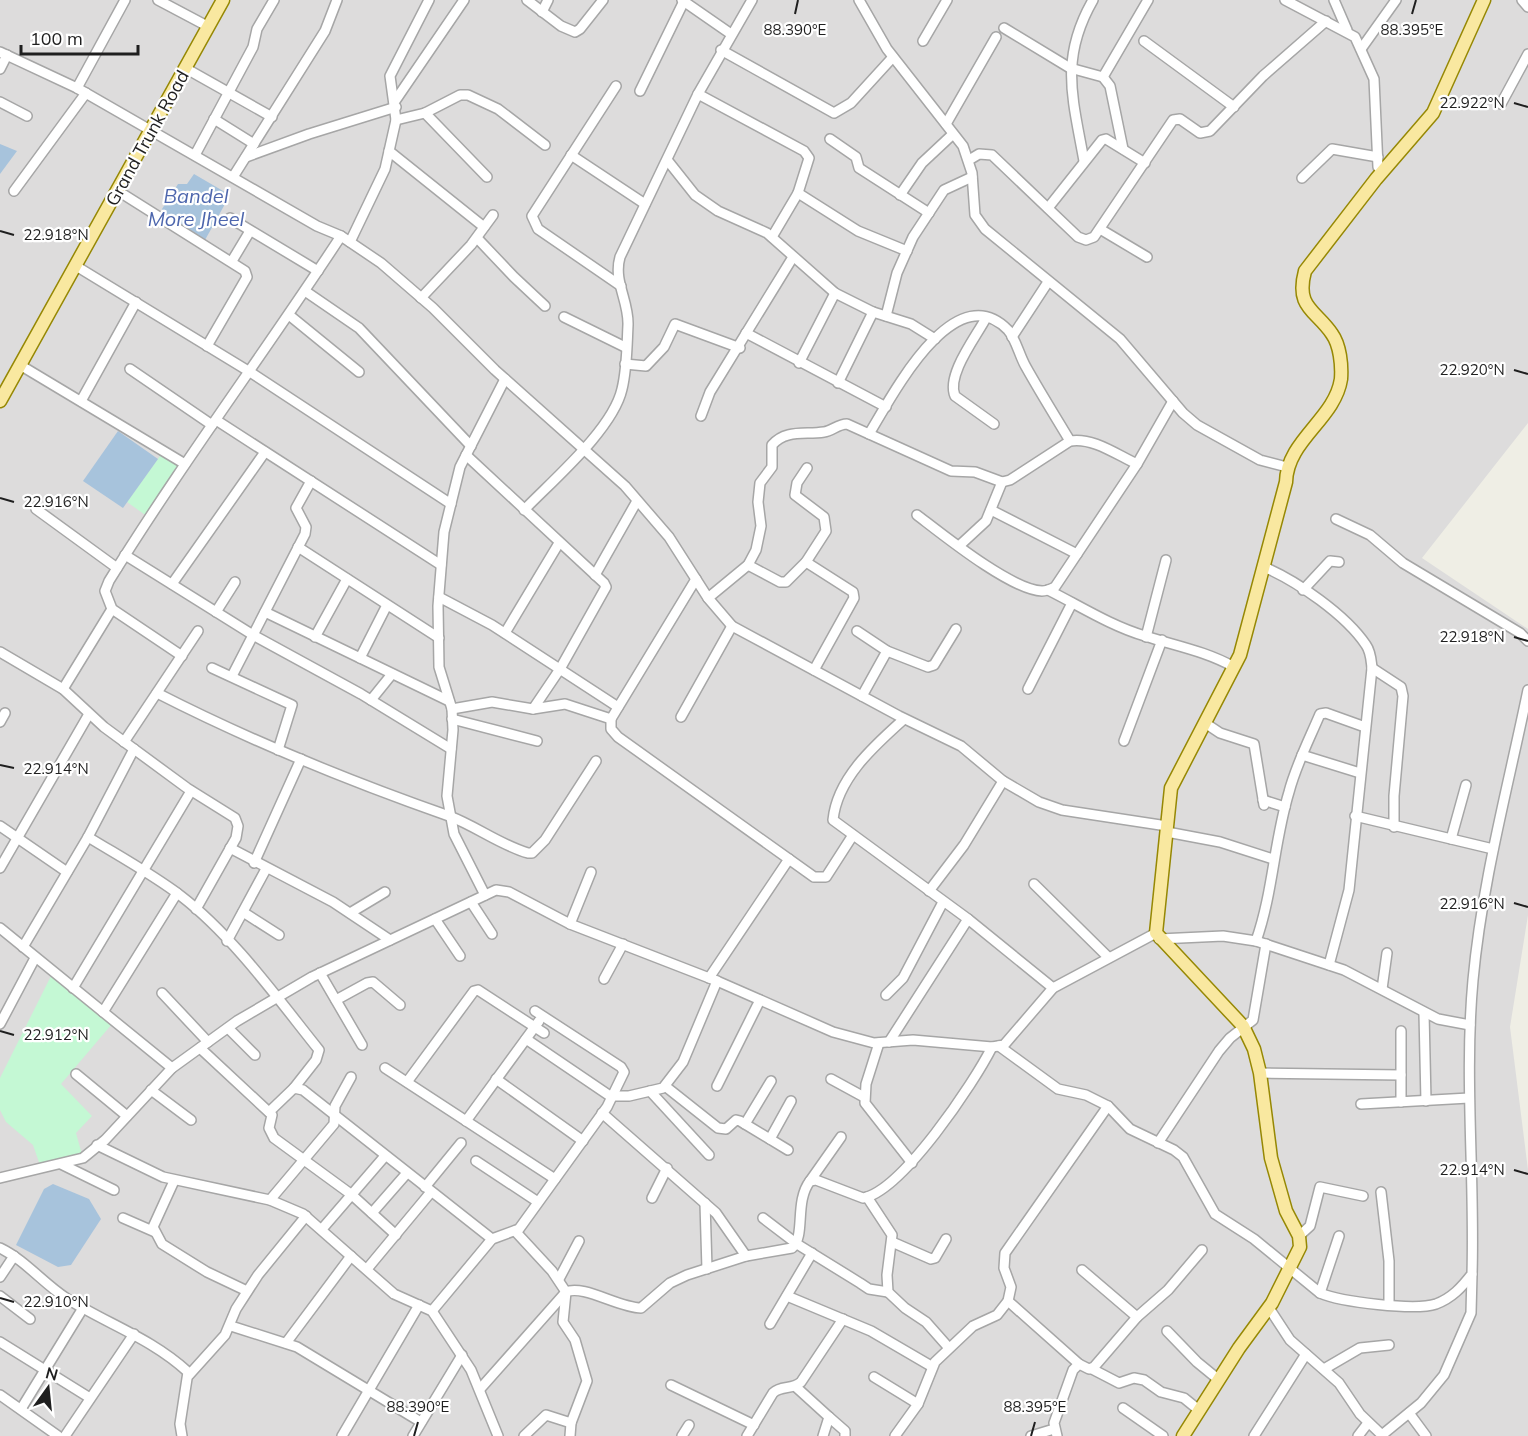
<svg xmlns="http://www.w3.org/2000/svg" width="1528" height="1436" viewBox="0 0 1528 1436" font-family="Mulish,sans-serif">
<rect width="100%" height="100%" fill="#efeee5"/>
<!-- residential -->
<polygon fill="#dddcdc" points="0,0 1528,0 1528,423 1422,558 1528,629 1528,915 1510,1027 1528,1170 1528,1436 0,1436"/>
<!-- park -->
<g fill="#c4f8d4">
<polygon points="165,449 186,463 148,517 127,502"/>
<polygon points="51,976 112,1024 61,1084 92,1116 76,1133 83,1158 58,1158 41,1168 33,1145 6,1122 0,1110 0,1078"/>
</g>
<!-- water -->
<g fill="#a7c3dc">
<polygon points="0,144 17,151 0,174"/>
<polygon points="194,174 230,195 205,240 167,217 162,209 178,184 187,184"/>
<polygon points="118,431 158,459 123,508 83,481"/>
<polygon points="53,1184 89,1199 101,1219 71,1265 58,1267 16,1245 44,1189"/>
</g>
<g fill="none" stroke-linecap="round" stroke-linejoin="round">
<!-- minor casing -->
<g stroke="#a6a6a6" stroke-width="12">
<g id="minor">
<polyline points="158,0 209,27"/>
<polyline points="527,0 561,26 575,32 580,29 603,0"/>
<polyline points="682,0 731,34"/>
<polyline points="859,0 887,49 963,146 972,173 975,215 985,229 1120,339 1183,413 1197,425 1260,460 1287,467"/>
<polyline points="1285,0 1355,37 1374,79 1378,167 1383,171"/>
<polyline points="1334,0 1347,30"/>
<polyline points="1522,0 1528,7"/>
<polyline points="542,12 548,0"/>
<polyline points="1004,28 1070,68 1103,77 1110,86 1123,149"/>
<polyline points="923,41 947,0"/>
<polyline points="1144,41 1234,107"/>
<polyline points="1361,49 1396,0"/>
<polyline points="721,50 834,113 851,103 893,57"/>
<polyline points="0,52 77,88 317,226 341,236 381,263 433,308 495,370 625,486 669,537 708,598 732,626 899,716 961,746 1003,781 1039,802 1062,810 1167,826"/>
<polyline points="185,68 272,117"/>
<polyline points="0,69 7,55"/>
<polyline points="1103,77 1148,0"/>
<polyline points="616,86 532,216 538,229 621,286"/>
<polyline points="77,88 125,0"/>
<polyline points="640,91 684,1"/>
<polyline points="698,94 804,151 809,158 798,193 772,237"/>
<polyline points="395,101 464,0"/>
<polyline points="0,102 27,116"/>
<polyline points="1501,104 1528,54"/>
<polyline points="425,113 487,177"/>
<polyline points="214,119 254,144"/>
<polyline points="396,120 425,113 460,95 468,95 498,109 545,145"/>
<polyline points="946,124 996,37"/>
<polyline points="830,139 856,157 859,168 929,213"/>
<polyline points="389,151 484,227"/>
<polyline points="195,155 253,47 257,29 274,0"/>
<polyline points="571,155 645,204"/>
<polyline points="246,157 309,134 396,107"/>
<polyline points="969,160 979,154 992,155 1078,237 1086,240 1094,237 1173,120 1180,119 1200,133 1210,131 1263,76 1326,21"/>
<polyline points="668,161 695,195 718,211 767,233 835,293 873,312 911,324 935,339"/>
<path d="M1084 161C1073 99 1059 59 1093 0"/>
<polyline points="233,177 325,31 337,0"/>
<polyline points="1302,178 1332,149 1378,157"/>
<polyline points="14,191 86,93"/>
<polyline points="118,191 245,271 247,277 207,346"/>
<polyline points="798,193 858,231 907,251"/>
<polyline points="900,195 922,163 953,134"/>
<polyline points="1048,208 1102,140 1106,139 1145,163"/>
<polyline points="230,218 318,271"/>
<polyline points="1100,229 1147,257"/>
<polyline points="477,238 514,277 545,306"/>
<polyline points="350,242 385,169 396,120 390,76 429,0"/>
<polyline points="232,261 250,231"/>
<polyline points="76,266 250,372 451,504"/>
<polyline points="305,291 359,328 471,446"/>
<polyline points="421,298 471,245 493,215"/>
<polyline points="289,315 359,372"/>
<polyline points="886,316 897,273 913,237 944,190 972,177"/>
<polyline points="564,317 625,347"/>
<path d="M986 318C976 337 946 375 955 396L994 424"/>
<polyline points="746,333 886,407"/>
<polyline points="1012,337 1048,282"/>
<polyline points="799,363 835,293"/>
<polyline points="625,364 646,366 664,347 675,324 740,348"/>
<polyline points="20,365 185,464"/>
<polyline points="130,369 212,425"/>
<polyline points="838,383 873,312"/>
<polyline points="81,401 136,302"/>
<polyline points="701,416 710,392 793,257"/>
<polyline points="216,420 441,565"/>
<path d="M869 434C891 398 954 274 1008 330 1016 339 1019 355 1026 367 1040 392 1055 416 1070 441"/>
<polyline points="466,455 604,583 606,587 560,669 533,709"/>
<polyline points="36,509 117,568"/>
<path d="M524 510C553 480 613 429 622 389 627 369 627 345 628 325 629 301 613 281 620 257L698 94 752 0"/>
<polyline points="991,510 1077,554"/>
<path d="M917 515C942 534 1011 590 1042 591 1046 591 1051 589 1055 587L1137 464 1173 401"/>
<polyline points="1336,519 1370,535 1403,563 1520,633 1528,641"/>
<polyline points="959,546 986,521 1002,482"/>
<polyline points="298,547 439,638"/>
<polyline points="125,555 253,635 361,694 451,749"/>
<polyline points="806,562 853,592 854,598 814,670"/>
<polyline points="748,565 780,582 786,582 806,562 826,531 824,517 795,495 797,483 807,468"/>
<path d="M1264 567C1297 581 1346 615 1366 645 1371 652 1371 660 1372 668L1349 890 1329 965"/>
<polyline points="595,575 637,501"/>
<polyline points="696,579 611,719 611,729 618,737 814,877 826,877 853,835"/>
<polyline points="172,584 265,452"/>
<path d="M1048 590C1080 606 1111 626 1145 636 1176 646 1205 651 1234 667"/>
<polyline points="1303,590 1330,561 1339,562"/>
<polyline points="439,597 492,625 618,707"/>
<path d="M708 598 748 565 756 550 761 526 758 502 760 483 772 467V445C786 429 805 435 824 432 832 431 838 424 847 424L951 471 975 472 1002 482 1010 480 1070 441C1093 437 1117 455 1137 464"/>
<polyline points="216,612 235,582"/>
<polyline points="265,612 449,701"/>
<polyline points="857,631 887,651 928,667 934,665 956,629"/>
<polyline points="505,633 559,543"/>
<polyline points="315,637 347,579"/>
<polyline points="1146,637 1166,560"/>
<polyline points="0,652 63,689 104,727 187,788 235,818 238,826 236,838 196,909"/>
<path d="M182 656 112 609 105 591 109 581C182 463 265 352 341 236"/>
<polyline points="360,658 387,605"/>
<polyline points="212,668 292,705 278,750"/>
<polyline points="1372,668 1401,687 1403,696 1394,796 1394,827"/>
<polyline points="232,676 305,534 306,527 296,508 311,481"/>
<polyline points="63,689 112,609"/>
<polyline points="1028,689 1072,603"/>
<path d="M157 693C251 741 349 781 449 816 476 826 500 845 528 853H532L545 840 596 761"/>
<polyline points="862,696 887,651"/>
<polyline points="371,700 392,674"/>
<polyline points="452,709 492,702 533,709 565,704 611,719"/>
<polyline points="681,717 732,626"/>
<polyline points="452,719 537,741"/>
<path d="M904 719C875 745 837 778 833 820L968 919 1053 988"/>
<polyline points="0,722 5,713"/>
<polyline points="1205,723 1220,733 1254,744 1264,805"/>
<polyline points="1124,741 1162,640"/>
<polyline points="124,742 198,631"/>
<polyline points="1302,755 1360,773"/>
<polyline points="1263,800 1285,807"/>
<polyline points="1355,816 1493,849"/>
<polyline points="0,826 67,872"/>
<polyline points="1167,832 1220,842 1273,859"/>
<path d="M88 837C119 856 152 874 181 896 233 936 278 999 319 1050L316 1060 294 1088"/>
<polyline points="1451,839 1466,785"/>
<polyline points="230,848 333,902 390,940"/>
<polyline points="254,863 301,759"/>
<polyline points="0,868 89,714"/>
<polyline points="1034,884 1108,957"/>
<polyline points="929,891 964,845 1003,781"/>
<polyline points="485,895 454,834 447,796 453,730 452,709 439,667 438,606 444,532 460,467 505,379"/>
<polyline points="471,902 492,934"/>
<polyline points="243,912 279,935"/>
<polyline points="350,913 385,892"/>
<polyline points="435,919 460,956"/>
<polyline points="570,924 591,872"/>
<polyline points="0,928 172,1068"/>
<polyline points="1159,939 1223,936 1256,941 1344,970 1438,1019 1470,1025"/>
<polyline points="227,941 266,869"/>
<path d="M1256 941C1273 893 1274 841 1289 792 1296 765 1309 740 1320 714L1326 713 1365 727"/>
<polyline points="23,947 88,837 134,749"/>
<polyline points="320,973 362,1045"/>
<polyline points="709,978 789,859"/>
<polyline points="604,979 623,944"/>
<polyline points="73,988 191,791"/>
<polyline points="1382,989 1387,953"/>
<polyline points="162,993 208,1042"/>
<polyline points="886,995 903,978 943,902"/>
<polyline points="336,1000 367,983 373,982 400,1005"/>
<polyline points="103,1012 177,893"/>
<polyline points="1424,1013 1426,1101"/>
<polyline points="0,1024 35,958"/>
<polyline points="228,1028 255,1055"/>
<polyline points="1401,1031 1401,1102"/>
<polyline points="526,1039 610,1096 629,1096 663,1088 683,1062 717,981"/>
<polyline points="889,1042 968,919"/>
<polyline points="879,1043 866,1084 865,1103 912,1163"/>
<path d="M999 1046 1058 1089 1086 1095 1108 1106 1130 1129 1174 1150 1183 1157 1215 1214 1254 1239 1320 1293C1341 1302 1415 1311 1436 1304 1452 1298 1462 1287 1472 1274 1475 1176 1464 1078 1473 980 1482 882 1508 787 1528 690"/>
<polyline points="200,1048 272,1115 269,1128 274,1138 352,1195 396,1235"/>
<polyline points="385,1068 555,1179"/>
<polyline points="1260,1073 1401,1075"/>
<polyline points="76,1074 127,1116"/>
<polyline points="496,1079 583,1141"/>
<polyline points="831,1079 864,1097"/>
<polyline points="407,1082 474,991 478,990 544,1033"/>
<polyline points="665,1086 718,1128 726,1129 736,1120 740,1121 788,1150"/>
<polyline points="717,1086 760,1000"/>
<polyline points="151,1090 191,1120"/>
<polyline points="650,1091 709,1155"/>
<polyline points="1361,1104 1469,1098"/>
<polyline points="269,1112 294,1088 303,1090 492,1239"/>
<polyline points="602,1113 716,1213 746,1256"/>
<polyline points="466,1121 539,1021"/>
<polyline points="745,1124 771,1081"/>
<polyline points="770,1139 791,1101"/>
<polyline points="1158,1143 1219,1051 1230,1038 1253,1020 1266,944"/>
<polyline points="97,1145 163,1177 270,1200 303,1214 394,1294 432,1311 471,1370 498,1436"/>
<polyline points="476,1161 538,1202"/>
<polyline points="61,1164 114,1190"/>
<polyline points="0,1178 83,1158 105,1140 172,1068 237,1021 312,977 496,890 509,892 570,924 717,981 833,1032 874,1043 913,1040 992,1047 1004,1045 1053,988 1156,933"/>
<polyline points="174,1181 153,1227 162,1244 207,1272 247,1291"/>
<polyline points="810,1181 841,1137"/>
<polyline points="425,1187 461,1143"/>
<polyline points="1381,1192 1389,1261 1389,1305"/>
<polyline points="867,1197 892,1235 887,1275 888,1292 905,1308 926,1322 949,1348"/>
<polyline points="652,1198 667,1168"/>
<polyline points="270,1200 334,1124 335,1106 351,1077"/>
<polyline points="705,1203 707,1269"/>
<polyline points="372,1213 407,1173"/>
<polyline points="123,1218 155,1232"/>
<polyline points="763,1218 797,1244 860,1283 869,1289 888,1292"/>
<polyline points="322,1229 385,1156"/>
<polyline points="515,1231 552,1271 566,1292 563,1322 575,1340 587,1381 571,1423 570,1436"/>
<polyline points="1299,1236 1310,1226 1320,1187 1363,1196"/>
<polyline points="892,1242 931,1259 935,1258 946,1239"/>
<path d="M0 1248C25 1260 43 1283 66 1298 107 1324 151 1338 188 1372L180 1424 182 1436"/>
<polyline points="367,1269 431,1192"/>
<polyline points="1082,1270 1137,1317"/>
<polyline points="0,1277 14,1256"/>
<polyline points="559,1279 579,1241"/>
<polyline points="1320,1293 1339,1236"/>
<polyline points="0,1296 30,1319"/>
<polyline points="787,1296 871,1331 931,1366"/>
<polyline points="1008,1301 1079,1364"/>
<polyline points="1269,1308 1290,1340 1339,1383 1360,1414 1383,1436"/>
<polyline points="432,1311 492,1239 519,1229 607,1107 624,1072 621,1067 535,1011"/>
<polyline points="770,1324 812,1253"/>
<polyline points="231,1326 297,1347 421,1422"/>
<polyline points="1167,1331 1197,1362 1219,1380"/>
<polyline points="0,1342 90,1398"/>
<polyline points="286,1343 351,1256"/>
<polyline points="1092,1369 1119,1383 1134,1378 1144,1380 1161,1392 1184,1398 1200,1411"/>
<polyline points="1324,1369 1360,1348 1389,1345"/>
<polyline points="189,1375 225,1335 236,1309 258,1275 306,1216"/>
<polyline points="874,1377 918,1404"/>
<polyline points="671,1385 754,1425"/>
<polyline points="796,1387 829,1417 823,1436"/>
<path d="M480 1389 566 1292C583 1284 619 1308 641 1308L670 1283 687 1275 746 1256 792 1248C806 1236 794 1202 810 1181L816 1180 863 1198C902 1191 974 1083 992 1047"/>
<polyline points="0,1395 58,1436"/>
<polyline points="1123,1408 1163,1436"/>
<polyline points="21,1409 83,1308"/>
<polyline points="1409,1413 1426,1436"/>
<polyline points="829,1417 845,1431 845,1436"/>
<polyline points="1382,1435 1421,1403 1444,1375 1471,1313 1472,1274"/>
<polyline points="65,1436 134,1334"/>
<polyline points="342,1436 419,1305"/>
<polyline points="413,1436 462,1355"/>
<polyline points="524,1436 546,1415 571,1423"/>
<polyline points="682,1436 689,1425"/>
<path d="M747 1436 773 1393C781 1385 793 1390 801 1382L843 1319"/>
<polyline points="895,1436 918,1404 935,1362 973,1326 997,1315 1008,1301 1011,1287 1004,1268 1005,1253 1108,1106"/>
<polyline points="1031,1436 1054,1429"/>
<polyline points="1057,1436 1054,1423 1073,1370 1079,1364 1089,1369 1094,1367 1137,1317 1168,1290 1202,1250"/>
<polyline points="1254,1436 1306,1354"/>
<polyline points="1358,1436 1368,1423"/>
</g>
</g>
<!-- major casing -->
<g stroke="#968804" stroke-width="15">
<g id="major">
<polyline points="0,401 223,0"/>
<path d="M1183 1436 1239 1348 1272 1303 1300 1247 1299 1236 1286 1211 1271 1158 1260 1073 1254 1049 1243 1026 1156 933 1171 788 1240 655 1286 482C1287 440 1335 419 1341 379 1342 365 1340 345 1332 334 1316 310 1295 308 1305 271L1376 179 1433 113 1484 0"/>
</g>
</g>
<!-- minor -->
<use href="#minor" stroke="#fff" stroke-width="9"/>
<!-- major -->
<use href="#major" stroke="#f9e8a0" stroke-width="12"/>
</g>
<!-- ticks -->
<path fill="none" stroke="#1f1f1f" stroke-width="2" d="M795 14 798 0M1412 14 1416 0M1514 103 1528 107M0 231 14 235M1514 370 1528 374M0 498 14 502M1514 637 1528 641M0 765 14 768M1514 903 1528 907M0 1031 14 1035M1514 1170 1528 1174M0 1298 14 1302M414 1436 418 1422M1031 1436 1035 1422"/>
<g text-anchor="middle" dominant-baseline="central" stroke-width="4.5" stroke-linejoin="round" paint-order="stroke">
<!-- street labels -->
<g font-size="18" fill="#1f1f1f" stroke="#fff">
<text transform="translate(147 138) rotate(-61)">Grand Trunk Road</text>
</g>
<!-- water labels -->
<g font-size="20" font-style="italic" fill="#4d66ad" stroke="#fff">
<text x="196" y="195">Bandel<tspan x="196" dy="23">More Jheel</tspan></text>
</g>
</g>
<g font-size="15" text-anchor="middle" fill="#1f1f1f" stroke="#fff" stroke-width="4.5" stroke-linejoin="round" paint-order="stroke">
<text x="795" y="35">88.390°E</text>
<text x="1412" y="35">88.395°E</text>
<text x="1472" y="108">22.922°N</text>
<text x="56" y="240">22.918°N</text>
<text x="1472" y="375">22.920°N</text>
<text x="56" y="507">22.916°N</text>
<text x="1472" y="642">22.918°N</text>
<text x="56" y="774">22.914°N</text>
<text x="1472" y="909">22.916°N</text>
<text x="56" y="1040">22.912°N</text>
<text x="1472" y="1175">22.914°N</text>
<text x="56" y="1307">22.910°N</text>
<text x="418" y="1412">88.390°E</text>
<text x="1035" y="1412">88.395°E</text>
</g>
<!-- north arrow -->
<g transform="translate(48 1388) rotate(15)" stroke="#ffffff" stroke-width="4.5" paint-order="stroke">
<path d="M0-4.5L10 22L0 15L-10 22Z" fill="#1f1f1f"/>
<text y="-9" font-size="16" font-weight="bold" text-anchor="middle" fill="#1f1f1f">N</text>
</g>
<!-- scale -->
<path d="M21 45v9h117v-9" fill="none" stroke="#1f1f1f" stroke-width="3"/>
<text x="30" y="45" font-size="18" fill="#1f1f1f" stroke="#ffffff" stroke-width="4.5" paint-order="stroke">100 m</text>
</svg>
